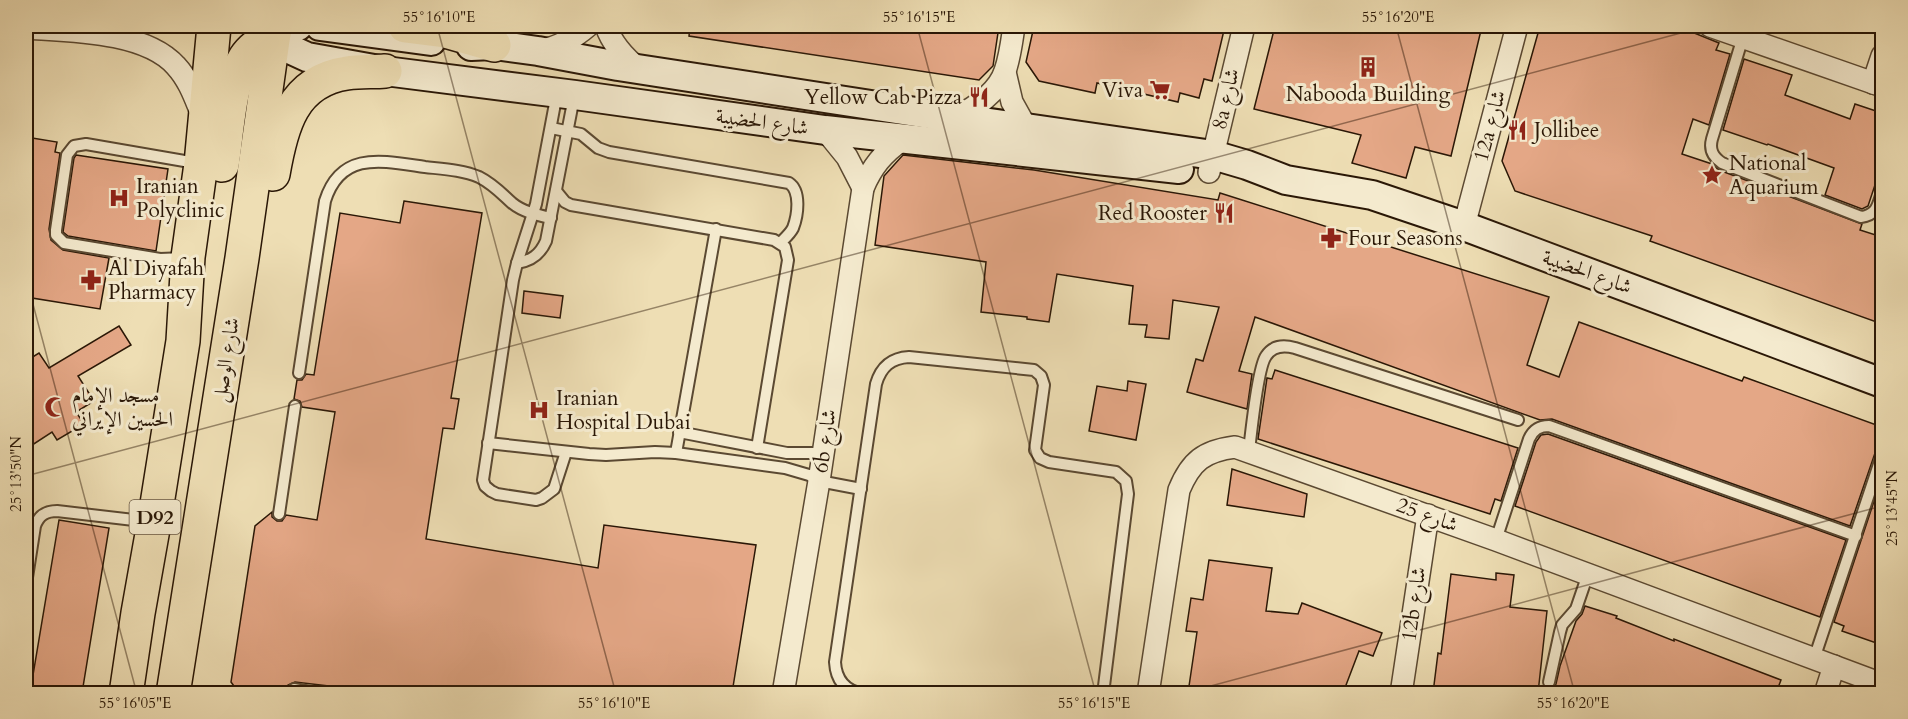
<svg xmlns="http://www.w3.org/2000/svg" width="1908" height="719" viewBox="0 0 1908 719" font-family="Cardo,Amiri,serif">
<rect width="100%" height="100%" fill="#eedeb4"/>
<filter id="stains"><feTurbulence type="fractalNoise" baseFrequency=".00333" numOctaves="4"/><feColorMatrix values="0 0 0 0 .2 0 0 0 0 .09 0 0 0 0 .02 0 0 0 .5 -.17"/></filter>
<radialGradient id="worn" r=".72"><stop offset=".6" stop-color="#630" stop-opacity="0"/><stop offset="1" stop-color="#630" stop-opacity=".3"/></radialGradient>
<!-- building -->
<g fill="#e4a786" stroke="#2a1706" stroke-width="1.5">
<polygon points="690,26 999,26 993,66 979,80 689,36"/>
<polygon points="1034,26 1225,26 1212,81 1204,79 1199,98 1180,93 1178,102 1097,83 1095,93 1039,81 1026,62"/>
<polygon points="1275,26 1482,26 1451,156 1415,147 1406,178 1352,163 1361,135 1254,109"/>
<polygon points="1540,26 1677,26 1719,43 1716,50 1730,54 1709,125 1693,119 1682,154 1712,164 1719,170 1862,224 1860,230 1882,237 1882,324 1650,241 1652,236 1515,191 1502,161"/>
<polygon points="1744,59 1792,75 1785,95 1850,119 1855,104 1882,113 1882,164 1868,206 1862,209 1825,195 1834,168 1768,144 1767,145 1723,130"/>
<polygon points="26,137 57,142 55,152 60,153 49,229 51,240 63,250 109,258 100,309 26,297"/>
<polygon points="76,155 168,169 156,251 68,236 63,232 74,158"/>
<polygon points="903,155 1034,170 1218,200 1220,193 1549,297 1527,365 1559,377 1579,322 1742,381 1744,377 1882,427 1882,448 1878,449 1875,453 1850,526 1552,419 1540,420 1255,317 1239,371 1252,374 1247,409 1187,392 1196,359 1203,361 1219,307 1173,300 1169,339 1145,337 1147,325 1129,324 1133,286 1057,274 1049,322 1027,319 1027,317 981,312 986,262 875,245 884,176"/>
<polygon points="404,201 482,213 451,398 459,399 454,429 443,428 426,539 598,568 604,525 756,545 732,693 389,693 295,682 288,685 287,688 288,693 239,693 231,682 255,526 272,512 272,517 277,521 282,521 286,515 317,520 335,412 302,407 300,401 294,399 297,380 302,380 306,374 314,375 340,213 400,223"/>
<polygon points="524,291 563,296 560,318 522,313"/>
<polygon points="119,326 131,345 78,376 94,401 76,412 84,424 57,440 52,432 26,449 26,361 39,353 49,368"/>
<polygon points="1275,370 1518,448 1501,501 1495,499 1490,514 1258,439 1267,378 1272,379"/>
<polygon points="1128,381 1146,384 1136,440 1089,431 1097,386 1127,391"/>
<polygon points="1548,434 1846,540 1820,617 1515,506 1536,442 1541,435"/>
<polygon points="1232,469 1307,494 1304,517 1227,505"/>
<polygon points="1882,477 1882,645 1842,631 1844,626 1834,622"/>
<polygon points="59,520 109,528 82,693 30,693"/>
<polygon points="1209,560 1272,568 1266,611 1298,614 1302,603 1382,633 1373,656 1359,651 1343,693 1188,693 1197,632 1186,631 1191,598 1203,600"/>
<polygon points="1496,573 1514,575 1510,607 1547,611 1538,693 1433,693 1438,653 1441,654 1451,574 1496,580"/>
<polygon points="1585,606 1617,616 1616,618 1674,641 1674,639 1781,680 1776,693 1551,693 1556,684 1560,666 1576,621 1582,614"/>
</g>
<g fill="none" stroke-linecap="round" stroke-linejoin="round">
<!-- lane casing -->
<g stroke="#5b4932" stroke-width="14">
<g id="lane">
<path d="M1743 37 1712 139C1709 150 1713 157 1722 163L1861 217C1877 215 1878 205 1882 192"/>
<polyline points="557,93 536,204 517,263 513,280 483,480 485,486 491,491 497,494 536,500 542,498 554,489 566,452"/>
<path d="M551 128 581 134 598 148 609 152 789 183C801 191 798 215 793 228 790 234 785 238 780 243"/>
<polyline points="556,191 565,202 571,205 774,240 785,247 788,260 757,448"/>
<polyline points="185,258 160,259 64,243 56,235 56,230 67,155 74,146 86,144 196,163"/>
<path d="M517 263C531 261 540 255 546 241L574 97"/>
<path d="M299 373 325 201C341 150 383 161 425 167 443 169 463 170 479 177 493 184 501 193 512 203 523 212 537 215 551 218"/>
<polyline points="679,432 787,453 823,453"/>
<polyline points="488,443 589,454 606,455 655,452 676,453 785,468 809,475 819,481 861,489"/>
<path d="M1249 451C1251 433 1258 367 1266 356 1273 345 1284 345 1295 348L1518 420"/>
<polyline points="676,453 716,229"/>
<polyline points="279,514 295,406"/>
<path d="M1496 540 1529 439C1533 430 1539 426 1549 426L1856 536"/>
<path d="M26 584 35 526C39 515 46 511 57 511L151 522"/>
<polyline points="1814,659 1882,455"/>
<polyline points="1549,682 1560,632 1562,625 1576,609 1588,574"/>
<polyline points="294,689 321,694"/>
<path d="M863 694C845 691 836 680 835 662L876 384C881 367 891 358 909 357L1034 370 1041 376 1044 385 1035 450 1040 458 1049 462 1116 472 1126 481 1128 494 1103 694"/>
</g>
</g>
<!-- street casing -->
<g stroke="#5b4932" stroke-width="24">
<g id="street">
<path d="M606 26C612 44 624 57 639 69"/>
<polyline points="1710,26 1882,86"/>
<path d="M26 28C70 31 145 31 176 66 189 80 195 98 202 115"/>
<path d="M542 50C560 47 574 38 588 26"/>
<polyline points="1005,72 1012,102 1027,129"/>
<polyline points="1873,83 1882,56"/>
<path d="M955 118C974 108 998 93 1005 71 1010 57 1012 40 1014 26"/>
<polyline points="825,130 847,157 863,188"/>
<polyline points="1209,172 1244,26"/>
<polyline points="1464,226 1517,26"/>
<path d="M783 694 819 481 863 188C872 167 883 153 902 140"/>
<path d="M1148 694 1179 490C1191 461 1204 451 1235 447L1496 540 1882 684"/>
<polyline points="1401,694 1428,515"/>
<polyline points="1825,694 1834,666"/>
</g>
</g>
<!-- secondary casing -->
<g stroke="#2a1706" stroke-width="32">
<g id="secondary">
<polyline points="298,26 274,34 294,51 307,57 385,71 575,95 825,130 1179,169"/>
<polyline points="320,26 431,41"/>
<polyline points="471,46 494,45 538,51 618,66 955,118 1213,155 1247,165 1286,180 1372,195 1464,226 1882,383"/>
</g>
</g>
<!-- primary casing -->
<g stroke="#2a1706" stroke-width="36">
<g id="primary">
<polyline points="405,26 445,31 494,45"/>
<path d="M222 165C227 136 229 82 245 58 252 47 263 41 274 34"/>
<path d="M273 174C281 127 292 81 347 73 360 71 373 72 385 71"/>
<polyline points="126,694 138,613 154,523 183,341 188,257 201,164 214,26"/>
<polyline points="173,694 242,258 275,26"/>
</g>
</g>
<!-- lane -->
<use href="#lane" stroke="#f4eace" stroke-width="10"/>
<!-- street -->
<use href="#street" stroke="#f4eace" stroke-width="21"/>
<!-- secondary -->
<use href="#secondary" stroke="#f4eace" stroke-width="28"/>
<!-- primary -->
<use href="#primary" stroke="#eedeb4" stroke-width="33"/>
</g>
<!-- ticks -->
<path fill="none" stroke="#2a1706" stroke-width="1.5" stroke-opacity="0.45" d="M437 26 616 694M917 26 1096 694M1396 26 1575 694M1876 26 1882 51M26 278 137 694M26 476 1707 26M1181 694 1882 506"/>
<!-- icons -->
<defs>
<g id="building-bare" transform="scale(1.62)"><path d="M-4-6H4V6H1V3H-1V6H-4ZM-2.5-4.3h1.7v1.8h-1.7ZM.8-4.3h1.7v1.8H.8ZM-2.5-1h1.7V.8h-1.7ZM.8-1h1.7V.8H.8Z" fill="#8f2418" stroke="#f4eace" stroke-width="2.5" paint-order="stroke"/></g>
<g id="supermarket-bare" transform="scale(1.62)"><path d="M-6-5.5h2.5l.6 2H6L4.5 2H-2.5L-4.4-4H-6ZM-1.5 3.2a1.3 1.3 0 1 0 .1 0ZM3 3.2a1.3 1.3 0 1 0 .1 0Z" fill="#8f2418" stroke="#f4eace" stroke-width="2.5" paint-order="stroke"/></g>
<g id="restaurant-bare" transform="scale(1.62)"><path d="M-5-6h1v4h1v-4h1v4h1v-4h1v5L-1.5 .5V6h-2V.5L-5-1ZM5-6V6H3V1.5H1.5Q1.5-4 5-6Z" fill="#8f2418" stroke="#f4eace" stroke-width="2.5" paint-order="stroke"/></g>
<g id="sight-bare" transform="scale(1.62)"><path d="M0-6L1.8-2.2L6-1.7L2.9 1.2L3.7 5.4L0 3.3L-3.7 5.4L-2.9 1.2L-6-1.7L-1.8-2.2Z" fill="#8f2418" stroke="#f4eace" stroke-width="2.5" paint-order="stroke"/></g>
<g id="hospital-bare" transform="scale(1.62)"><path d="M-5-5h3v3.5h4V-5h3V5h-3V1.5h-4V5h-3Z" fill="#8f2418" stroke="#f4eace" stroke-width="2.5" paint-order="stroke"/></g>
<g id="pharmacy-bare" transform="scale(1.62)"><path d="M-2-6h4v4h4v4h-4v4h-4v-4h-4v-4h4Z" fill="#8f2418" stroke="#f4eace" stroke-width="2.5" paint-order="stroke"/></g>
<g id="mosque-bare" transform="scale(1.62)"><path d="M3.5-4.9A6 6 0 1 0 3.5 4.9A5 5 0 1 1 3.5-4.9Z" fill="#8f2418" stroke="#f4eace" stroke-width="2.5" paint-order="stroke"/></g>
</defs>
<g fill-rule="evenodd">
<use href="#building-bare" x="1368" y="67"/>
<use href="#supermarket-bare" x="1160" y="90"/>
<use href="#restaurant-bare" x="979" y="97"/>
<use href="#restaurant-bare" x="1517" y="130"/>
<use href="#sight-bare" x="1712" y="175"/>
<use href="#hospital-bare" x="119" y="198"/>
<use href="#restaurant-bare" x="1224" y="213"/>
<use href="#pharmacy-bare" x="1331" y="238"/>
<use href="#pharmacy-bare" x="91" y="280"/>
<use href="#mosque-bare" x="55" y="407"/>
<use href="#hospital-bare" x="539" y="410"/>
</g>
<g text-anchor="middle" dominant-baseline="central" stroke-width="6" stroke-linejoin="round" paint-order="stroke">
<!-- shield labels -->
<rect fill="#f4eace" stroke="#675642" stroke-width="1.5" x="129.5" y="500" width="51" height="34" rx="4.5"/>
<g font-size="20" font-weight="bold" fill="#2a1706">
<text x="155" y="517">D92</text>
</g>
<!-- poi labels -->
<g font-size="21" fill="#2a1706" stroke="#f4eace" text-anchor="start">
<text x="1143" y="90" text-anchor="end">Viva</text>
<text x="1368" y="94" text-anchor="middle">Nabooda Building</text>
<text x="962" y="97" text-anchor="end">Yellow Cab Pizza</text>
<text x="1534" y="130">Jollibee</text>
<text x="1729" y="163">National<tspan x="1729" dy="24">Aquarium</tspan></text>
<text x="136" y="186">Iranian<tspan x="136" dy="24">Polyclinic</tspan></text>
<text x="1207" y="213" text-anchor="end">Red Rooster</text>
<text x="1348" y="238">Four Seasons</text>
<text x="108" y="268">Al Diyafah<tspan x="108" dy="24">Pharmacy</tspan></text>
<text x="72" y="395">مسجد الإمام<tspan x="72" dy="24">الحسين الإيراني</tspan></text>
<text x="556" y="398">Iranian<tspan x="556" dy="24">Hospital Dubai</tspan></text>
</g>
<!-- street labels -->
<g font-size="21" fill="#2a1706" stroke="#f4eace">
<text transform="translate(1226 99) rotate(-77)">8a شارع</text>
<text transform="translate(762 122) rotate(8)">شارع الحضيبة</text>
<text transform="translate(1490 126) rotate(-75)">12a شارع</text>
<text transform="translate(1587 272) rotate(20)">شارع الحضيبة</text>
<text transform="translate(226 360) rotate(-81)">شارع الوصل</text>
<text transform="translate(825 441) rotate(-82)">6b شارع</text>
<text transform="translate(1427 515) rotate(20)">شارع 25</text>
<text transform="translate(1414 604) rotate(-82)">12b شارع</text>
</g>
</g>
<!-- margin -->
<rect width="1908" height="719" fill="none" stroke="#eedeb4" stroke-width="66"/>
<rect x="33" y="33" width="1842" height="653" fill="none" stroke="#2a1706" stroke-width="2"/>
<g font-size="15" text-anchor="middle" fill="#2a1706">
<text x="439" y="22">55°16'10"E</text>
<text x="919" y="22">55°16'15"E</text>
<text x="1398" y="22">55°16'20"E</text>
<text transform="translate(16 474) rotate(-90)" y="5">25°13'50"N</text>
<text transform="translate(1892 508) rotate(-90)" y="5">25°13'45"N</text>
<text x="135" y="708">55°16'05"E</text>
<text x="614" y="708">55°16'10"E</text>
<text x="1094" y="708">55°16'15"E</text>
<text x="1573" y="708">55°16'20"E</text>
</g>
<rect width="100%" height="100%" filter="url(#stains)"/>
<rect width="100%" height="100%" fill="url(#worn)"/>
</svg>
